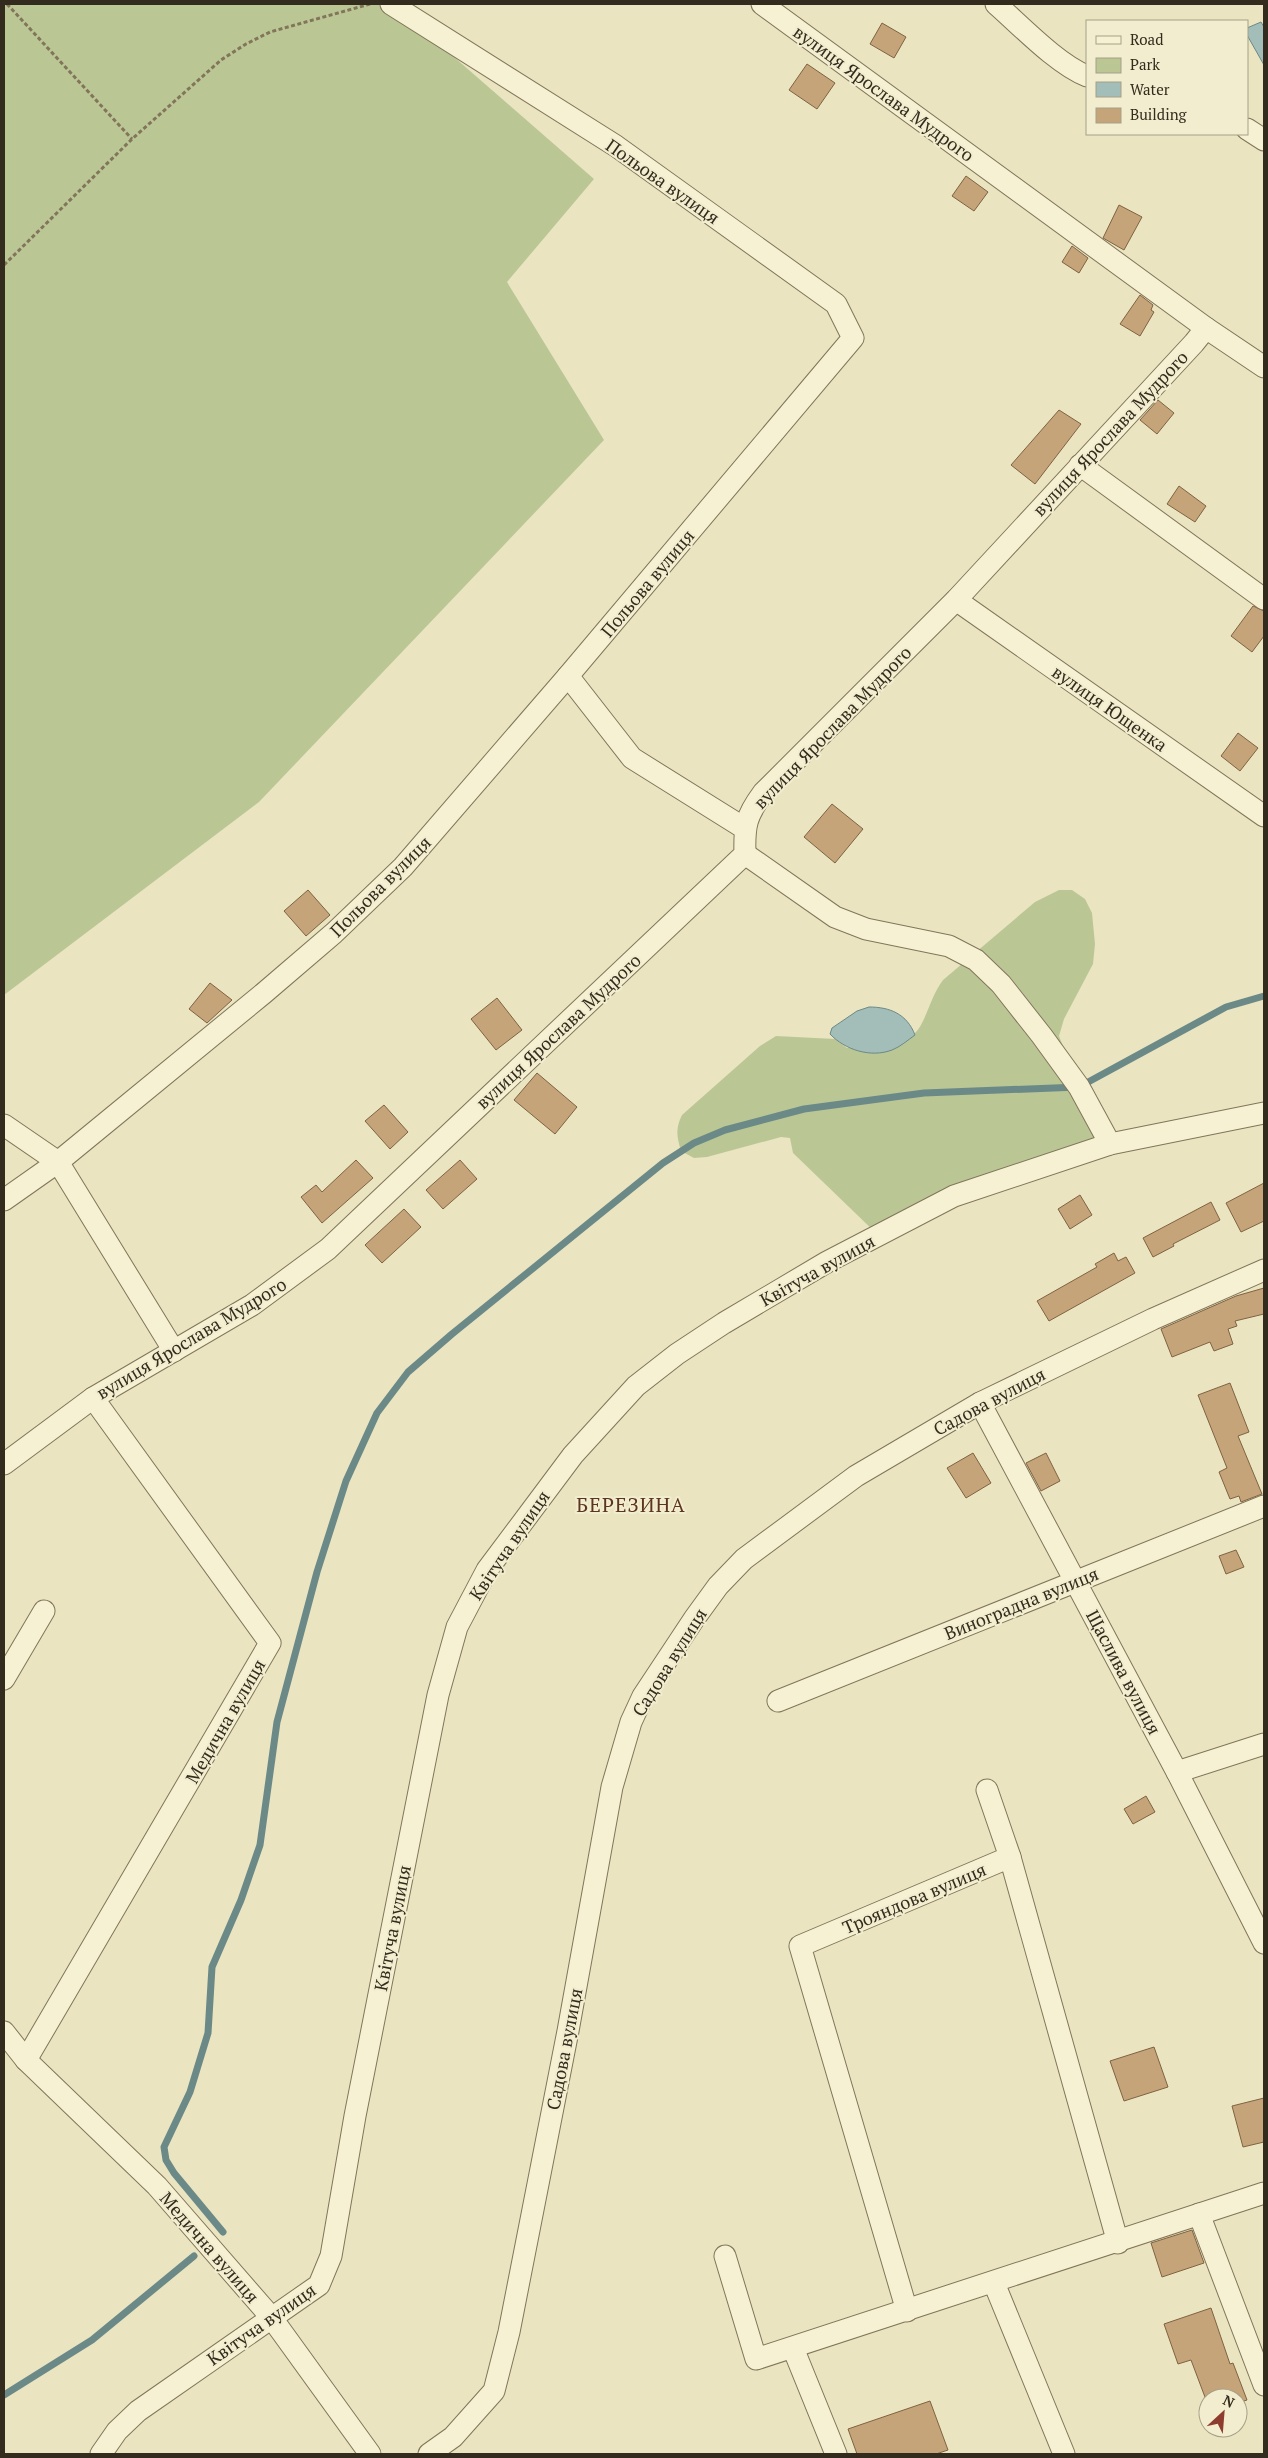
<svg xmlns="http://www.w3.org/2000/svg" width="1268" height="2458" viewBox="0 0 1268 2458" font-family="'PT Serif',serif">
<rect width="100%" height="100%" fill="#eae4c0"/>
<!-- green -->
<g fill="#bac795">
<polygon points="4,4 393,4 594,179 507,282 604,440 259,802 4,995"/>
<path d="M1059 890H1072L1085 899 1092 913 1095 944 1093 964 1064 1019 1059 1036 1079 1087 1110 1144 878 1235 793 1153 790 1138 781 1137 707 1157 694 1158 681 1151C677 1137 675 1129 682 1115L760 1046 776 1036 835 1039 847 1048C872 1046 908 1050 921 1025 929 1010 932 995 943 980L1035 902Z"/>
</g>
<!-- water -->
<g fill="#a3bdb9" stroke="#6b8a87">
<polygon points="1261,22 1264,27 1264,65 1247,35 1247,28"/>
<path d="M869 1007C890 1007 907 1014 915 1035 908 1040 900 1047 892 1050 871 1058 845 1050 830 1034L832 1028 857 1011Z"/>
</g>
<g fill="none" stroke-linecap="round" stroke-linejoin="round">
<!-- stream -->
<g stroke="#6b8a87" stroke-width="7">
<polyline points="223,2232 174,2173 166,2160 164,2147 190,2092 208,2033 212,1967 241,1900 260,1845 277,1722 317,1572 346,1481 377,1413 408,1372 452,1334 663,1163 694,1143 725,1130 804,1109 924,1093 1079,1087 1226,1007 1264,996"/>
<polyline points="4,2395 92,2340 194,2256"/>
</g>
</g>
<!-- building -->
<g fill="#c6a479" stroke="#7f6341">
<polygon points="882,23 906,37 894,58 870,44"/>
<polygon points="807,64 835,83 817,109 789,90"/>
<polygon points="966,176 988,192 974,211 952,196"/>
<polygon points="1119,205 1142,217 1124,250 1103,238"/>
<polygon points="1072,246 1088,258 1079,273 1062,262"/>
<polygon points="1140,295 1153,305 1151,310 1154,312 1140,336 1120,324"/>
<polygon points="1158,400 1174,413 1157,434 1140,420"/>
<polygon points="1059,410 1081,424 1035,484 1011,465"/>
<polygon points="1179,486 1206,506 1195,522 1167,504"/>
<polygon points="1253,606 1264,611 1264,636 1252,652 1231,636"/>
<polygon points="1238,733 1258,748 1240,771 1221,756"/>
<polygon points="832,804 863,829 835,863 804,837"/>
<polygon points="308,890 330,915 306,936 284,911"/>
<polygon points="210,983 232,1000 207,1023 189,1009"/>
<polygon points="497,998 522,1030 496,1050 471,1019"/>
<polygon points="537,1073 577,1107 555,1134 514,1100"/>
<polygon points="384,1105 408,1132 390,1149 365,1121"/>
<polygon points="356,1160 373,1178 322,1223 301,1197 316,1185 322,1192"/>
<polygon points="460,1160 477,1179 443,1209 426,1190"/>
<polygon points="1264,1183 1264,1221 1241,1232 1226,1203"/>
<polygon points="1080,1195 1092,1215 1070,1229 1058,1209"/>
<polygon points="1211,1202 1220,1220 1173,1244 1174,1246 1153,1257 1143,1238"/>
<polygon points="404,1209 421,1227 382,1263 365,1245"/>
<polygon points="1114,1253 1118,1261 1126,1257 1135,1273 1049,1321 1037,1301 1097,1267 1095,1264"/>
<polygon points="1264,1288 1264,1314 1235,1321 1237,1326 1228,1329 1233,1344 1214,1351 1210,1342 1172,1357 1161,1329 1236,1296"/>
<polygon points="1230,1383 1249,1432 1238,1436 1262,1494 1241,1502 1239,1496 1230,1499 1219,1472 1227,1468 1198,1395"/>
<polygon points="973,1453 991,1483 966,1498 947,1468"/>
<polygon points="1046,1453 1060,1481 1041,1491 1026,1463"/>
<polygon points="1236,1550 1244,1567 1226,1574 1219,1556"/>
<polygon points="1146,1796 1155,1812 1133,1824 1124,1809"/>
<polygon points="1154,2047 1168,2087 1124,2101 1110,2061"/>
<polygon points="1264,2098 1264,2142 1243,2147 1232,2106"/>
<polygon points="1192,2230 1204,2263 1162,2277 1151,2243"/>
<polygon points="1211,2308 1230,2364 1233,2363 1247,2400 1238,2403 1238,2398 1208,2398 1208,2405 1191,2360 1178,2364 1164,2324"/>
<polygon points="930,2401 948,2450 936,2454 857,2454 848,2429"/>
</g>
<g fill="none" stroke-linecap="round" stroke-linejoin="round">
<!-- minor casing -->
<g stroke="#82755a" stroke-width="23">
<g id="minor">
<path d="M996 4C1020 25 1058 65 1087 76"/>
<polyline points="1247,129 1264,140"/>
<polyline points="1206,328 1264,367"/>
<polyline points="1080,465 1264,599"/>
<polyline points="956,600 1264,816"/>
<polyline points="568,676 632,758 744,828"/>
<polyline points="745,854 835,917 866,929 949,946 976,960 1001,984 1042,1036 1079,1087 1110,1144"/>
<polyline points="4,1125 58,1162 264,993 334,933 403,867 568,676 853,338 836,304 616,146 391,4"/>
<polyline points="4,1200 58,1162 174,1351"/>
<polyline points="980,1403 1177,1772 1264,1943"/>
<path d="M4 1464 93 1398 252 1305 328 1249 745 854C744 826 746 816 763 793L956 600 1194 343 1206 328 762 4"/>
<polyline points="4,1679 44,1611"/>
<polyline points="778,1701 1264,1506"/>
<polyline points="1177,1772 1264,1744"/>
<polyline points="987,1790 1010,1857"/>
<polyline points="4,2032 26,2060 157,2186 271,2317 370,2454"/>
<polyline points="26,2060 270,1643 93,1398"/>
<polyline points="1199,2214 1264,2385"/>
<polyline points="725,2256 756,2359 1264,2193"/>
<polyline points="994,2283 1064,2454"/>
<polyline points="907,2311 800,1946 1010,1857 1118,2243"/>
<polyline points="793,2348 836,2454"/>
<polyline points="101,2454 117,2431 138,2411 319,2285 331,2256 355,2116 438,1695 457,1627 487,1570 573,1455 636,1386 677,1354 724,1323 827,1262 954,1196 1110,1144 1264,1113"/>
<polyline points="429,2454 453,2437 494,2391 509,2332 568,2031 612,1787 631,1722 643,1696 694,1619 718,1586 744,1559 856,1476 980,1403 1153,1319 1264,1270"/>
</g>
</g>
<!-- path -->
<g stroke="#82755a" stroke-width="3" stroke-dasharray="4 2.5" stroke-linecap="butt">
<polyline points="7,4 132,139"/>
<polyline points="4,265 132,139 221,60 246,44 270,32 370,4"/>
</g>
<!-- minor -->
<use href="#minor" stroke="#f6f1d3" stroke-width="21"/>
</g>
<g text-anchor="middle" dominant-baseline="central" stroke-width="4" stroke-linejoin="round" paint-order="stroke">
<!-- street labels -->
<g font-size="18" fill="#332b1d" stroke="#f2edcf">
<text transform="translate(884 93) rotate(36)">вулиця Ярослава Мудрого</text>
<text transform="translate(663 181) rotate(35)">Польова вулиця</text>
<text transform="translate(1110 433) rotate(-47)">вулиця Ярослава Мудрого</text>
<text transform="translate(647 583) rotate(-50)">Польова вулиця</text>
<text transform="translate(1110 708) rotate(35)">вулиця Ющенка</text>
<text transform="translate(832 727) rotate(-46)">вулиця Ярослава Мудрого</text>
<text transform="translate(380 886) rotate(-45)">Польова вулиця</text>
<text transform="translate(558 1031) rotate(-43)">вулиця Ярослава Мудрого</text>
<text transform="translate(817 1270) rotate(-29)">Квітуча вулиця</text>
<text transform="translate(191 1338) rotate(-31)">вулиця Ярослава Мудрого</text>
<text transform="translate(989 1401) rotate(-28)">Садова вулиця</text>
<text transform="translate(509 1545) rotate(-56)">Квітуча вулиця</text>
<text transform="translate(1021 1603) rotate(-22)">Виноградна вулиця</text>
<text transform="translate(669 1662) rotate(-58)">Садова вулиця</text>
<text transform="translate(1124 1672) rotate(62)">Щаслива вулиця</text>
<text transform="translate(225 1721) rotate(-60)">Медична вулиця</text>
<text transform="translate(914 1898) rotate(-23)">Трояндова вулиця</text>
<text transform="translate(392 1928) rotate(-79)">Квітуча вулиця</text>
<text transform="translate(564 2049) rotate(-79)">Садова вулиця</text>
<text transform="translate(210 2247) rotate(49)">Медична вулиця</text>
<text transform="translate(261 2324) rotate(-35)">Квітуча вулиця</text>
</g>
<!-- quarter labels -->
<g font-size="20" letter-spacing="1" fill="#5c351f" stroke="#f2edcf">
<text x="631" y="1504">БЕРЕЗИНА</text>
</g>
</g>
<!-- border -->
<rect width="1268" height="2458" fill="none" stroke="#332b1d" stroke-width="10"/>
<!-- legend -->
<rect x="1086" y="20" width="162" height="115" fill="#f2edcf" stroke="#a69f88"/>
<rect x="1096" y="36" width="25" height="8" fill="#f6f1d3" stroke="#a69f88"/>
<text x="1130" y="45" font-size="15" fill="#332b1d">Road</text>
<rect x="1096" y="58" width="25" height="15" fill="#bac795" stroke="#a69f88"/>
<text x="1130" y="70" font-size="15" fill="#332b1d">Park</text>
<rect x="1096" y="82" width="25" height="15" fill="#a3bdb9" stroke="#a69f88"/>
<text x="1130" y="95" font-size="15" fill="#332b1d">Water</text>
<rect x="1096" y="108" width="25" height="15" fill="#c6a479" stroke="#a69f88"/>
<text x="1130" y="120" font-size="15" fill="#332b1d">Building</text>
<!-- north arrow -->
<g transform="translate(1223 2413) rotate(26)"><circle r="24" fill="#f2edcf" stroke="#a69f88"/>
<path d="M0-4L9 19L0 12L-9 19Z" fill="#8d3c2e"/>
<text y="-8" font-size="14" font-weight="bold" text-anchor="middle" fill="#332b1d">N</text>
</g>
</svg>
